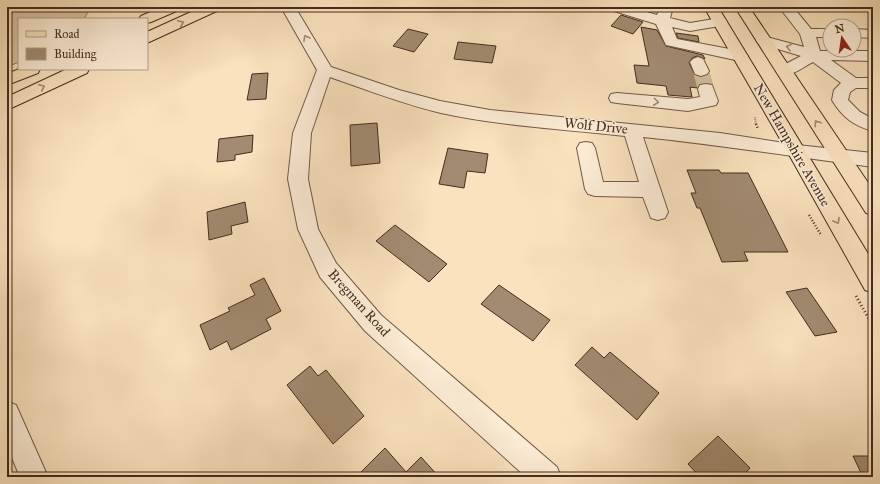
<svg xmlns="http://www.w3.org/2000/svg" width="880" height="484" viewBox="0 0 880 484" font-family="'IM FELL Great Primer',serif">
<rect width="100%" height="100%" fill="#fae2be"/>
<filter id="stains"><feTurbulence type="fractalNoise" baseFrequency=".005" numOctaves="4"/><feColorMatrix values="0 0 0 0 .2 0 0 0 0 .09 0 0 0 0 .02 0 0 0 .5 -.17"/></filter>
<radialGradient id="worn" r=".72"><stop offset=".6" stop-color="#630" stop-opacity="0"/><stop offset="1" stop-color="#630" stop-opacity=".3"/></radialGradient>
<!-- green -->
<polygon fill="#dbc3a3" stroke="#8f7860" points="7,7 91,7 84,19 19,19 19,62 7,67"/>
<!-- building -->
<g fill="#a28b71" stroke="#432d1e">
<polygon points="621,15 643,22 633,34 611,26"/>
<polygon points="641,27 657,30 666,46 703,55 705,59 697,56 692,58 689,63 695,75 701,77 709,73 712,84 700,84 697,88 690,87 692,97 668,95 666,86 637,83 634,65 649,66"/>
<polygon points="408,29 428,34 414,52 393,46"/>
<polygon points="676,33 698,36 699,42 678,38"/>
<polygon points="458,42 496,46 492,63 454,59"/>
<polygon points="268,73 266,99 247,100 252,74"/>
<polygon points="377,123 380,163 351,166 350,125"/>
<polygon points="253,135 252,152 235,155 235,160 217,162 219,139"/>
<polygon points="448,148 488,154 485,173 467,171 464,188 439,184"/>
<polygon points="687,170 719,170 721,173 748,173 788,252 744,252 748,261 722,262 700,208 697,208 691,193 696,193"/>
<polygon points="245,202 248,222 231,226 232,234 209,240 207,212"/>
<polygon points="395,225 447,264 429,282 376,241"/>
<polygon points="264,278 281,311 266,319 271,329 231,350 227,341 210,350 200,325 230,311 228,308 255,295 250,285"/>
<polygon points="499,285 550,320 533,341 481,304"/>
<polygon points="807,288 837,332 815,336 786,292"/>
<polygon points="592,347 604,358 610,352 659,393 637,420 575,365"/>
<polygon points="310,366 318,376 326,370 364,416 333,444 287,385"/>
<polygon points="718,436 750,468 742,477 700,477 688,464"/>
<polygon points="385,448 406,472 421,457 439,477 356,477"/>
<polygon points="853,456 873,456 873,477 863,477"/>
</g>
<g fill="none" stroke-linecap="round" stroke-linejoin="round">
<!-- minor-tunnel -->
<polyline stroke="#d5be9e" stroke-width="16" stroke-dasharray="16 8" stroke-linecap="butt" points="701,71 706,89"/>
<!-- minor casing -->
<g stroke="#715a46" stroke-width="2">
<g id="minor">
<path d="M281 7H295L331 67 399 90 440 101 490 110 720 133 797 145 873 153V167C796 157 720 145 643 137L668 212 665 218 658 220 651 218 643 197 595 196 588 194 585 189 577 148 580 143 586 142 592 143 595 148 603 182H639L625 136C563 129 501 126 441 113 403 104 367 90 330 77L311 133 308 179 318 229 336 263 381 315 557 467 561 477H526L365 331 320 277 298 229 288 179 293 133 317 70Z"/>
<polygon points="613,7 630,7 657,15 660,8 670,8 672,11 670,18 690,23 720,18 725,19 727,22 725,25 690,31 672,27 677,39 740,51 745,53 748,56 745,59 740,61 666,45 656,24 614,11"/>
<path d="M779 7H793L811 29H830V37H816L820 51H873V61L831 60 856 78H873V88H856L850 92 848 100 860 112 873 119V131C854 126 842 117 832 100L834 90 841 83 813 62C803 67 791 78 778 74L776 71 778 68 801 56 758 43 756 40 758 37 763 36 804 47 800 34Z"/>
<polygon points="854,29 873,30 873,38 854,37"/>
<polygon points="698,57 703,59 709,71 707,74 701,76 695,74 690,62 693,59"/>
<polygon points="706,84 712,85 718,101 716,105 688,111 617,103 611,102 609,98 611,94 617,93 688,99 700,97 698,89 700,85"/>
<polygon points="7,401 16,405 48,477 20,477 7,446"/>
</g>
</g>
<!-- major casing -->
<g stroke="#432d1e" stroke-width="2">
<g id="major">
<polygon points="162,7 181,7 179,10 151,22 147,23 147,19 139,19 141,16"/>
<polygon points="202,7 221,7 219,10 147,43 147,32"/>
<polygon points="704,7 718,7 873,262 873,293 865,290 787,151"/>
<polygon points="735,7 749,7 873,190 873,215 866,213"/>
<polygon points="19,69 40,69 38,73 7,85 7,74"/>
<polygon points="67,69 89,69 87,73 7,110 7,97"/>
</g>
</g>
<!-- path-far2 -->
<polyline stroke="#432d1e" stroke-width="2" stroke-dasharray="0.5 1.5" stroke-linecap="butt" points="755,117 756,125"/>
<!-- path-far1 -->
<g stroke="#432d1e" stroke-width="2.5" stroke-dasharray="1 2" stroke-linecap="butt">
<polyline points="756,124 758,129"/>
<polyline points="809,215 821,235"/>
</g>
<!-- path -->
<polyline stroke="#432d1e" stroke-width="3" stroke-dasharray="1 2.5" stroke-linecap="butt" points="856,296 873,326"/>
<!-- minor -->
<use href="#minor" fill="#fcecd5" fill-rule="evenodd"/>
<!-- major -->
<use href="#major" fill="#fae2be" fill-rule="evenodd"/>
</g>
<!-- one-way arrows -->
<defs><path id="oneway-chevron" d="M-2-3.5L2.5 0L-2 3.5" fill="none" stroke-width="1.6" stroke-linecap="round" stroke-linejoin="round"/></defs>
<g stroke="#9e886e">
<use href="#oneway-chevron" transform="translate(181 23) rotate(-25)"/>
<use href="#oneway-chevron" transform="translate(42 87) rotate(-25)"/>
<use href="#oneway-chevron" transform="translate(817 123) rotate(-123)"/>
<use href="#oneway-chevron" transform="translate(837 221) rotate(61)"/>
</g>
<g stroke="#a08c7a">
<use href="#oneway-chevron" transform="translate(306 38) rotate(-120)"/>
<use href="#oneway-chevron" transform="translate(789 47) rotate(-166)"/>
<use href="#oneway-chevron" transform="translate(656 102) rotate(6)"/>
</g>
<g text-anchor="middle" dominant-baseline="central" stroke-width="3" stroke-linejoin="round" paint-order="stroke">
<!-- street labels -->
<g font-size="14" fill="#432d1e" stroke="#fcecd5">
<text transform="translate(596 126) rotate(6)">Wolf Drive</text>
<text transform="translate(792 145) rotate(60)">New Hampshire Avenue</text>
<text transform="translate(359 303) rotate(48)">Bregman Road</text>
</g>
</g>
<!-- margin -->
<rect width="880" height="484" fill="none" stroke="#fae2be" stroke-width="24"/>
<rect x="8" y="8" width="864" height="468" fill="none" stroke="#432d1e" stroke-width="2"/>
<rect x="12" y="12" width="856" height="460" fill="none" stroke="#432d1e"/>
<!-- legend -->
<rect x="18" y="18" width="130" height="52" fill="#fcecd5" stroke="#b2a08c"/>
<rect x="26" y="31" width="20" height="6" fill="#fae2be" stroke="#b2a08c"/>
<text x="54" y="38" font-size="12" fill="#432d1e">Road</text>
<rect x="26" y="48" width="20" height="12" fill="#a28b71" stroke="#b2a08c"/>
<text x="54" y="58" font-size="12" fill="#432d1e">Building</text>
<!-- north arrow -->
<g transform="translate(842 38) rotate(347)"><circle r="19" fill="#fcecd5" stroke="#b2a08c"/>
<path d="M0-3L7 15L0 10L-7 15Z" fill="#8f2418"/>
<text y="-6" font-size="11" font-weight="bold" text-anchor="middle" fill="#432d1e">N</text>
</g>
<rect width="100%" height="100%" filter="url(#stains)"/>
<rect width="100%" height="100%" fill="url(#worn)"/>
</svg>
